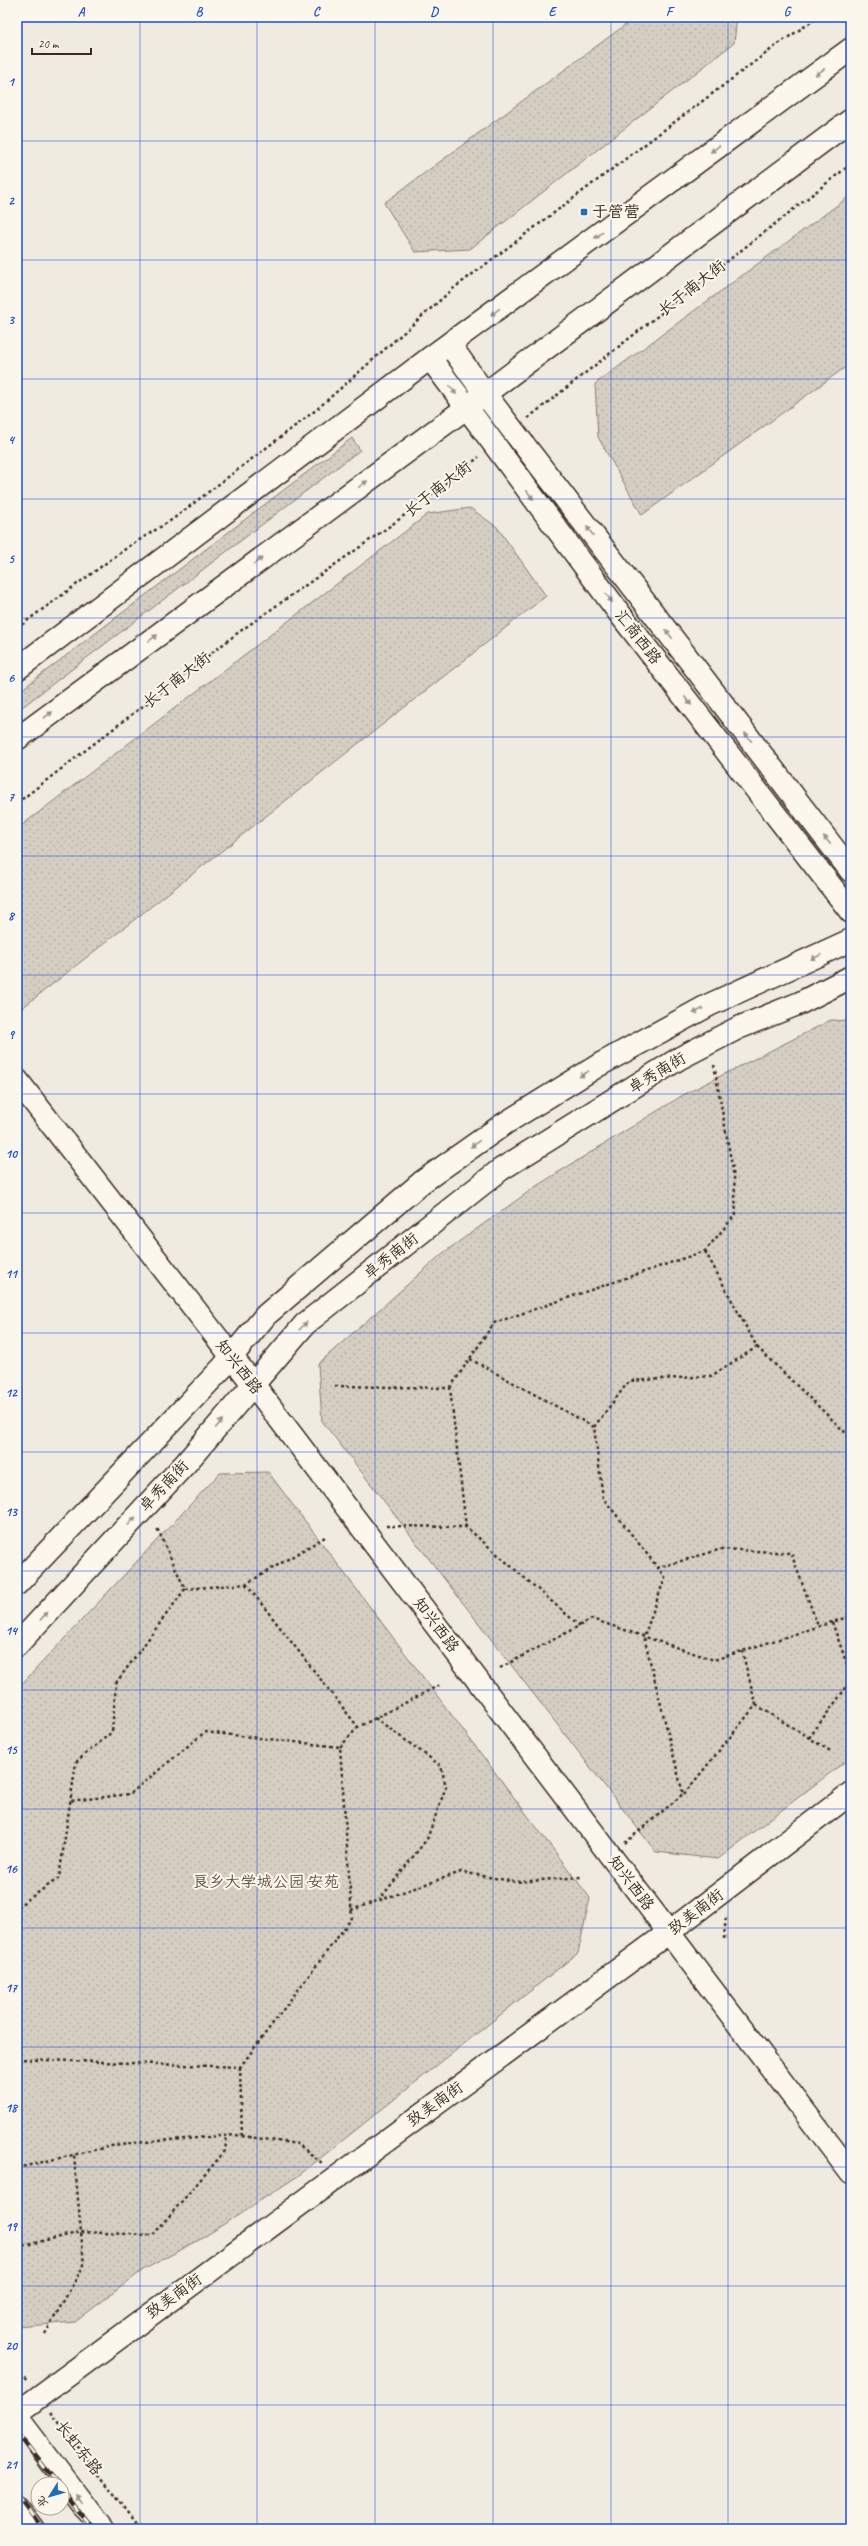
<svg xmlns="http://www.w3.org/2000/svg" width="868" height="2546" viewBox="0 0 868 2546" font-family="Caveat,'LXGW WenKai TC',sans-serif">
<defs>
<pattern id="green-dots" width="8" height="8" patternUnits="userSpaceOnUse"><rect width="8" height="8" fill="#d5cec3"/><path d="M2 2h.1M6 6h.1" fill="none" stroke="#b8b1a7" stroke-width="1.8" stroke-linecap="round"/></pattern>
</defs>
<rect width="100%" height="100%" fill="#f0ebe0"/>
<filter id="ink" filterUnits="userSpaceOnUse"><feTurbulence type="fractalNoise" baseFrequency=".025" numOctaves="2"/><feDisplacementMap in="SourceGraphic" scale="8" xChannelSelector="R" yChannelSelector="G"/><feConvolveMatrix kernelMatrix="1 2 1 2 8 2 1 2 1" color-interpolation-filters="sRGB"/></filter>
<g filter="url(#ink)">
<!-- green -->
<g fill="url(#green-dots)" stroke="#887c70">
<polygon points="636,17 737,17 734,43 470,249 415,252 384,203"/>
<polygon points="851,195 851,363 642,515 598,437 595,384"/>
<polygon points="352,438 360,450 17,711 17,693"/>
<polygon points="470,508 497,527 546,596 17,1012 17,829 428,514"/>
<polygon points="831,1020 851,1021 851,1757 718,1859 656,1852 322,1421 318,1364 443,1253 538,1185 683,1095"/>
<polygon points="268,1472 590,1898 578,1953 298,2176 201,2239 143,2270 75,2322 18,2327 17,1689 220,1473"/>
</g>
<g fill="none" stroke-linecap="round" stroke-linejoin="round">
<!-- tertiary casing -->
<g stroke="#3b2a1e" stroke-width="25">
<g id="tertiary">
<polyline points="17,1080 253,1384 851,2173"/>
<polyline points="17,1584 223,1367 266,1315 422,1182 504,1124 599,1065 709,1005 851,940"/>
<polyline points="17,1645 186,1463 305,1324 500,1170 680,1058 738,1028 800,1003 851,977"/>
<polyline points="17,2413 668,1933 851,1793"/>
</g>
</g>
<!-- secondary casing -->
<g stroke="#3b2a1e" stroke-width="25">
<g id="secondary">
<polyline points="450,345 485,394 851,871"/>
<polyline points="430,358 620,614 851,912"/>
</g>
</g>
<!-- primary casing -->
<g stroke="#3b2a1e" stroke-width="25">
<g id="primary">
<polyline points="17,669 430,358 851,49"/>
<polyline points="17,739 466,408 851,120"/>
<polyline points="17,2417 102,2529"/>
<polyline points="17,2508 33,2529"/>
</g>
</g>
<!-- path -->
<g stroke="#3b2a1e" stroke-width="2.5" stroke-dasharray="3 3" stroke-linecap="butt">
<polyline points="528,418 851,164"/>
<polyline points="17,628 128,547 173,519 316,410 454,288 781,42 819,17"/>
<polyline points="17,803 239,632 397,521 479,457"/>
<polyline points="757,1347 851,1438"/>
<polyline points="470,1359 594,1427 603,1498 665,1577 644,1637 683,1794 625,1843"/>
<polyline points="335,1386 450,1388 466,1527"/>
<polyline points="450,1388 494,1323 705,1251 736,1214 734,1177 714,1065"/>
<polyline points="594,1427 629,1381 711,1376 757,1347 705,1251"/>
<polyline points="386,1526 466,1527 580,1626"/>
<polyline points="657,1568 722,1549 791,1553 818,1626"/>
<polyline points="246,1584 358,1727 440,1685"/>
<polyline points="185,1589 246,1584 325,1537"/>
<polyline points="832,1622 851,1675"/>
<polyline points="500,1668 592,1619 714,1660 851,1616"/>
<polyline points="756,1705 832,1752"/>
<polyline points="375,1718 441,1766 446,1787 427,1839 380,1899"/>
<polyline points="809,1738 851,1681"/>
<polyline points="340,1747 358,1727"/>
<polyline points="684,1794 756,1705 742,1651"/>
<polyline points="17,1907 59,1878 76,1762 112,1732 116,1683 185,1589 157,1528"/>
<polyline points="351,1910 461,1872 516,1882 581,1877"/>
<polyline points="724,1939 726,1915"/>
<polyline points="17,2059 240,2067 352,1918 340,1747 205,1732 130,1794 70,1801"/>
<polyline points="240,2067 242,2136"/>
<polyline points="17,2168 120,2144 235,2135 298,2144 322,2163"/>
<polyline points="17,2247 81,2232 153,2235 225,2151 227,2135"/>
<polyline points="45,2334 84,2265 74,2155"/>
<polyline points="17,2368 27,2381"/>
<polyline points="51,2412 141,2529"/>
</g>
<!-- tertiary -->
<use href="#tertiary" stroke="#fbf7ec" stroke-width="22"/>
<!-- secondary -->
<use href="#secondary" stroke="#fbf7ec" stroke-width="22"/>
<!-- primary -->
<use href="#primary" stroke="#fbf7ec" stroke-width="22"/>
<!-- rail casing -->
<g stroke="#3b2a1e" stroke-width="4.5">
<g id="rail">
<polyline points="17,2433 58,2484"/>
<polyline points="62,2489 93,2529"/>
<polyline points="17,2494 43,2529"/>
</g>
</g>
<!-- rail -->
<use href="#rail" stroke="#fbf7ec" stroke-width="3" stroke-dasharray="9" stroke-linecap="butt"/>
</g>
<!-- one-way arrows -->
<defs><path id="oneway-solid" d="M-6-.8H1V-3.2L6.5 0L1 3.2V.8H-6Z"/></defs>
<g fill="#9b9085">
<use href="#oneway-solid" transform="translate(820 72) rotate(144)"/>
<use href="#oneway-solid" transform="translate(715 149) rotate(144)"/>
<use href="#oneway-solid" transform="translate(599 235) rotate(144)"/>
<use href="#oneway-solid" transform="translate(495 312) rotate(144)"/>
<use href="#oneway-solid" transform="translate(453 390) rotate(54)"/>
<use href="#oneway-solid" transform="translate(363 484) rotate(-36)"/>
<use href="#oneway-solid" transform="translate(530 495) rotate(53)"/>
<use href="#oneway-solid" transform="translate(590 531) rotate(-127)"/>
<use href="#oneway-solid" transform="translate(258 561) rotate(-36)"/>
<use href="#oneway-solid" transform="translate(609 598) rotate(53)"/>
<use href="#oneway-solid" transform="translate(669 634) rotate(-127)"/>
<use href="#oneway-solid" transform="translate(153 638) rotate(-36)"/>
<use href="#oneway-solid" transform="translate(688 701) rotate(52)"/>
<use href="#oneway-solid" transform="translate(48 715) rotate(-36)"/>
<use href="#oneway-solid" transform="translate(748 737) rotate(-128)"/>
<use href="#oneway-solid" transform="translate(827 840) rotate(-128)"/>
<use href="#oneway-solid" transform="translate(816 957) rotate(155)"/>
<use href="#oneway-solid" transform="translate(698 1011) rotate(152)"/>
<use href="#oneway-solid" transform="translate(584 1074) rotate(148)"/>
<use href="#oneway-solid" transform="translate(475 1144) rotate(144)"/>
<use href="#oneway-solid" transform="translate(303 1326) rotate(-46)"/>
<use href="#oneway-solid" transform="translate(219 1424) rotate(-50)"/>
<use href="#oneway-solid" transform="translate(132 1521) rotate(-47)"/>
<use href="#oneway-solid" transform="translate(44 1616) rotate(-47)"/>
<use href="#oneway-solid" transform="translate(78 2498) rotate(-127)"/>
</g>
</g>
<!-- grid -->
<path fill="none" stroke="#1d4ed8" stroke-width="1" stroke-opacity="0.55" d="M140 17V2529M257 17V2529M375 17V2529M493 17V2529M611 17V2529M728 17V2529M17 141H851M17 260H851M17 379H851M17 499H851M17 618H851M17 737H851M17 856H851M17 975H851M17 1094H851M17 1213H851M17 1333H851M17 1452H851M17 1571H851M17 1690H851M17 1809H851M17 1928H851M17 2047H851M17 2167H851M17 2286H851M17 2405H851"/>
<!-- markers -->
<rect fill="#1f6fb2" stroke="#fbf7ec" stroke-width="1.5" x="580" y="208" width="8" height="8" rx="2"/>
<g text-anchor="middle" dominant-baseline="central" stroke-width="4" stroke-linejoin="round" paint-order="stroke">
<!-- poi labels -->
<g font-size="16" fill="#3b2a1e" stroke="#fbf7ec" text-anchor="start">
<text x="592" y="212">于管营</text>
</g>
<!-- street labels -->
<g font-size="16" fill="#3b2a1e" stroke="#fbf7ec">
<text transform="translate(692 288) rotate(-38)">长于南大街</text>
<text transform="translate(438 489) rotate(-38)">长于南大街</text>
<text transform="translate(638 637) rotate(52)">汇商西路</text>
<text transform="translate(177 680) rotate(-38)">长于南大街</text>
<text transform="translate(657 1073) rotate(-31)">卓秀南街</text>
<text transform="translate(391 1256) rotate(-38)">卓秀南街</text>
<text transform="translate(239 1367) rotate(52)">知兴西路</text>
<text transform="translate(164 1486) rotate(-47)">卓秀南街</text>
<text transform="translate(436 1625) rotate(53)">知兴西路</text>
<text transform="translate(631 1883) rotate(53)">知兴西路</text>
<text transform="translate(696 1912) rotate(-37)">致美南街</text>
<text transform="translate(435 2104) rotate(-36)">致美南街</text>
<text transform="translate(174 2296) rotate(-36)">致美南街</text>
<text transform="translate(79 2448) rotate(52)">长虹东路</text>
</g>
<!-- park labels -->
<g font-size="16" fill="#625347" stroke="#fbf7ec">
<text x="266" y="1882">良乡大学城公园·安苑</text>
</g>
</g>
<!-- margin -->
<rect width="868" height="2546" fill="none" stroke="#fbf7ec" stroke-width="44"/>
<!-- north arrow -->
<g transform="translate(50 2496) rotate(233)"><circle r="19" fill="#fbf7ec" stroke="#aea59a"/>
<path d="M0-3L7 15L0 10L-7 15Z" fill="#1f6fb2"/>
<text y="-6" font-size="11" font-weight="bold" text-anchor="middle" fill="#3b2a1e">北</text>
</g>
<!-- scale -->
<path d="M32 48v6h59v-6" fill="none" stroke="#3b2a1e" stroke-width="2"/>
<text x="38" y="48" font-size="12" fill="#3b2a1e" stroke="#fbf7ec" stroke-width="3" paint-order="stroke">20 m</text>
<rect x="22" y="22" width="824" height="2502" fill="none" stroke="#1d4ed8" stroke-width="1.5"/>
<g font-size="13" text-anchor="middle" font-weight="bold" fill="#1d4ed8">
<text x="81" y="16">A</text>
<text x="199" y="16">B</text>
<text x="316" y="16">C</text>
<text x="434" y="16">D</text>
<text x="552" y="16">E</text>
<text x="669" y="16">F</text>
<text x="787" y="16">G</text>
<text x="11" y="86">1</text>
<text x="11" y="205">2</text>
<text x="11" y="324">3</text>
<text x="11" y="444">4</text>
<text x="11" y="563">5</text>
<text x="11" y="682">6</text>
<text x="11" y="801">7</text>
<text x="11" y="920">8</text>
<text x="11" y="1039">9</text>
<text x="11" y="1158">10</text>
<text x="11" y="1278">11</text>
<text x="11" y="1397">12</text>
<text x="11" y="1516">13</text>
<text x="11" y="1635">14</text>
<text x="11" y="1754">15</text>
<text x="11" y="1873">16</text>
<text x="11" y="1992">17</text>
<text x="11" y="2112">18</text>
<text x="11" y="2231">19</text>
<text x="11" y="2350">20</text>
<text x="11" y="2469">21</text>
</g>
</svg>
